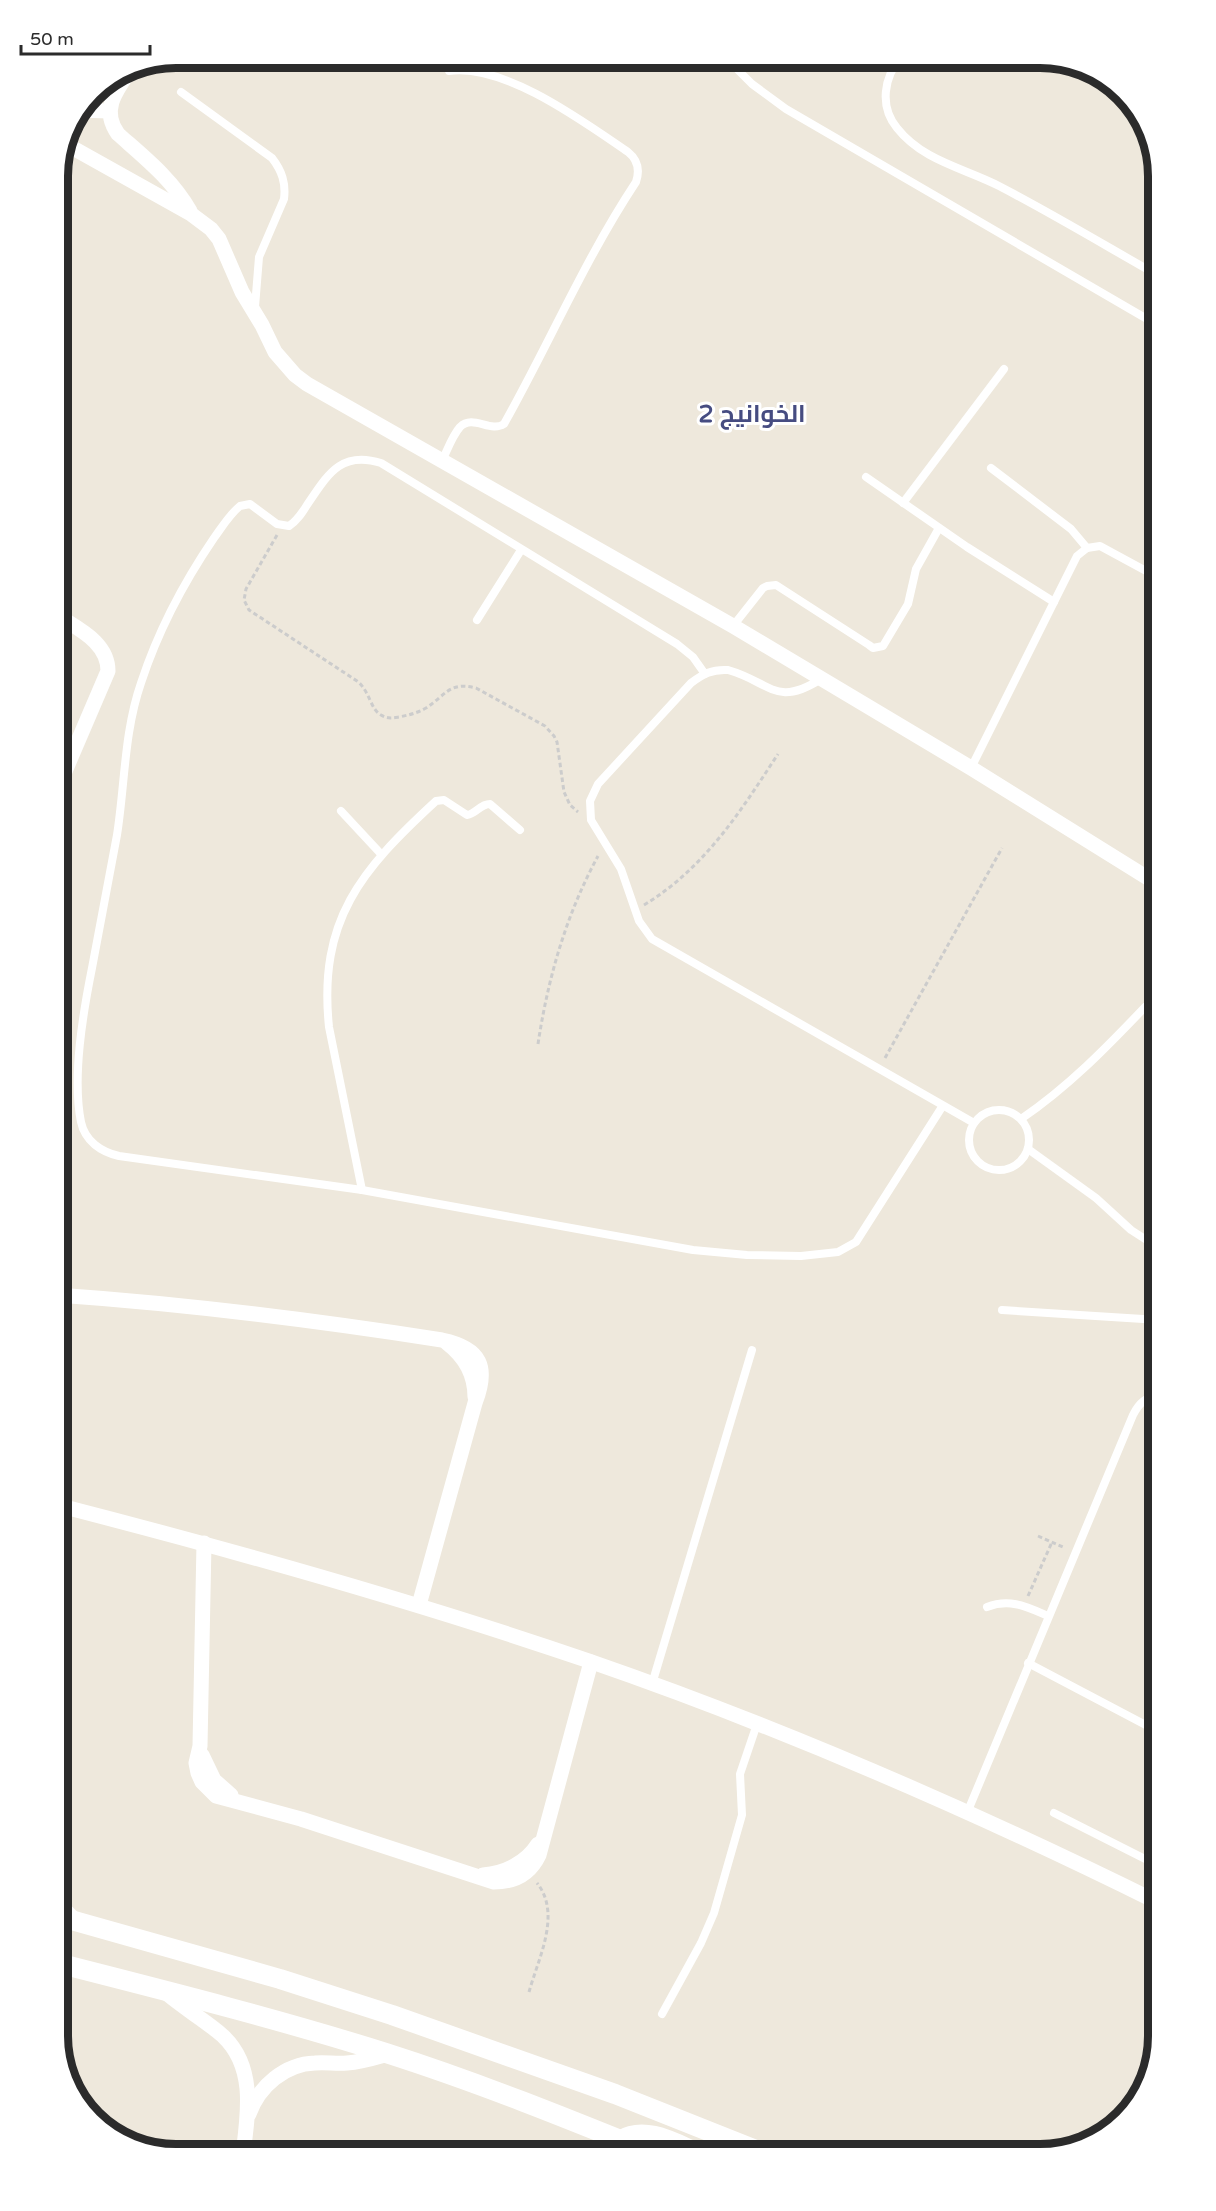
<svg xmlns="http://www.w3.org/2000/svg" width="1216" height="2211" viewBox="0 0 1216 2211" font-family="'Varela Round',Cairo,sans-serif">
<rect width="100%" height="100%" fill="#eee8dc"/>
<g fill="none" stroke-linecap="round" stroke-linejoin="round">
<!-- path -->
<g stroke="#ccc" stroke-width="3" stroke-dasharray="4.5 3" stroke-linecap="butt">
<path d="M277 535 246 589 244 600 249 610 357 681C370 691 370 709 381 715 387 719 392 718 399 717 409 715 417 713 426 708 445 696 449 681 476 688L545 726 554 736 557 742 564 792 570 805 578 812"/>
<path d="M644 905C705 868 740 812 778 754"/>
<path d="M538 1044C548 978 566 915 598 856"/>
<polyline points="885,1058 1002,848"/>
<polyline points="1038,1536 1065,1548"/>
<polyline points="1028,1596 1052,1542"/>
<path d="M529 1992C538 1959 562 1914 537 1883"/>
</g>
<!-- service -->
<g stroke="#fff" stroke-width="8">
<polyline points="725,57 752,84 786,109 1159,326"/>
<path d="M901 57C884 77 879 106 897 128 923 161 964 168 999 186 1053 214 1106 246 1159 276"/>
<path d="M181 92 272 158C282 171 286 183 284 199L259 257 255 307"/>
<path d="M442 461C447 451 452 436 460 427 473 414 490 433 504 424 549 344 585 259 636 182 640 170 638 160 628 152 584 122 504 63 449 71"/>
<polyline points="991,468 1071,529 1087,548"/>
<polyline points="866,477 967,547 1054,602"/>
<polyline points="903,503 1004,369"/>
<polyline points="477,620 521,550"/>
<polyline points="733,626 763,588 767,586 776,585 869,645 873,648 883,646 908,604 916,569 939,528"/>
<path d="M705 674 693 657 677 644 381 463C340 450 327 476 307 505 302 513 297 521 289 526L277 524 250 504 240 506C230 514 222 527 214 538 184 582 158 631 141 683 124 732 125 784 117 835 109 879 100 924 92 968 83 1013 72 1077 81 1122 85 1141 101 1152 119 1156L362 1190 693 1250 747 1255 801 1256 838 1252 856 1242 942 1107"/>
<path d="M821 679C775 708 771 682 728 670 712 669 703 674 691 683L598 784 590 801 591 820 621 869 639 921 652 939 974 1123"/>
<polyline points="971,768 1077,556 1087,548 1100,546 1159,578"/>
<polyline points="341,811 381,854"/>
<circle cx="999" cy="1140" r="30"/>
<path d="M1021 1119C1068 1087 1106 1048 1145 1007"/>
<polyline points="1028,1149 1096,1198 1131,1230 1159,1248"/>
<path d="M362 1190 329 1027C318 920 361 870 436 801L444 800 467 815C476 814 480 804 490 804L520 830"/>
<polyline points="1002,1310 1159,1320"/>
<path d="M987 1607C1010 1598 1027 1607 1048 1616"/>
<polyline points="1028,1663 1159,1732"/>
<polyline points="652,1684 752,1350"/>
<path d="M967 1813 1133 1415C1139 1403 1146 1397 1159 1395"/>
<polyline points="1054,1813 1159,1866"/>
<polyline points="662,2014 701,1943 714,1913 742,1815 740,1774 757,1724"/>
</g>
<!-- minor -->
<g stroke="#fff" stroke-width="15">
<path d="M134 65C119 87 99 108 118 134 145 158 172 179 190 211"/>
<polyline points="78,110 109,111"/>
<polyline points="64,143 191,214 211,229 219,239 242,292 262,325 275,352 295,375 307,384 733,626 971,768 1159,885"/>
<path d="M57 790 108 671C108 642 78 629 57 615"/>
<path d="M57 1295C186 1304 314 1320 442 1340 481 1348 489 1367 475 1403L419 1605"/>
<path d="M447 1343C464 1356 475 1375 475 1397"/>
<path d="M57 1505C236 1551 414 1601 589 1661 783 1728 975 1812 1159 1903"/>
<path d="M204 1543 200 1746 196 1763 198 1773 202 1782 216 1796 301 1819 494 1882C516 1882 530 1874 539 1855L591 1662"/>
<polyline points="202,1755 214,1780 231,1795"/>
<path d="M483 1875C505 1873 526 1863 538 1844"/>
<polyline points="57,1902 76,1921"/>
<path d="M165 1992C183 2008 205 2020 223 2036 256 2067 248 2114 243 2154"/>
<path d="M249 2114C259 2086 285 2064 315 2063 326 2062 336 2064 347 2063 361 2062 374 2058 388 2054"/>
</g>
<!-- tertiary -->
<g stroke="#fff" stroke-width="20">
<polyline points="57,1916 280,1979 392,2015 615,2094 766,2154"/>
<path d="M57 1963C167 1991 278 2019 386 2053 477 2082 566 2118 655 2154"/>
<path d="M621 2140C646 2125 676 2144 700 2154"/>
</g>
</g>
<g text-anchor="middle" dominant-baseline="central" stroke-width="6" stroke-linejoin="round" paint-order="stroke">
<!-- district labels -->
<g font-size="24" font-weight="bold" fill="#464c81" stroke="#fff">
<text x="752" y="414">الخوانيج 2</text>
</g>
</g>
<!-- crop -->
<path d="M0 0H1216V2211H0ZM176 68H1040A108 108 0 0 1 1148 176V2036A108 108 0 0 1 1040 2144H176A108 108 0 0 1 68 2036V176A108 108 0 0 1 176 68Z" fill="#fff" fill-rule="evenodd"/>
<path fill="none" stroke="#2b2b2b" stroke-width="8" d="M176 68H1040A108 108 0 0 1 1148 176V2036A108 108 0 0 1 1040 2144H176A108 108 0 0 1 68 2036V176A108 108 0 0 1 176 68Z"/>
<!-- scale -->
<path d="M21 45v9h129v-9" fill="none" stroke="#2b2b2b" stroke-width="3"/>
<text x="30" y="45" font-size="18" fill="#2b2b2b" stroke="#ffffff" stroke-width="4.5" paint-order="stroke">50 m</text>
</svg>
